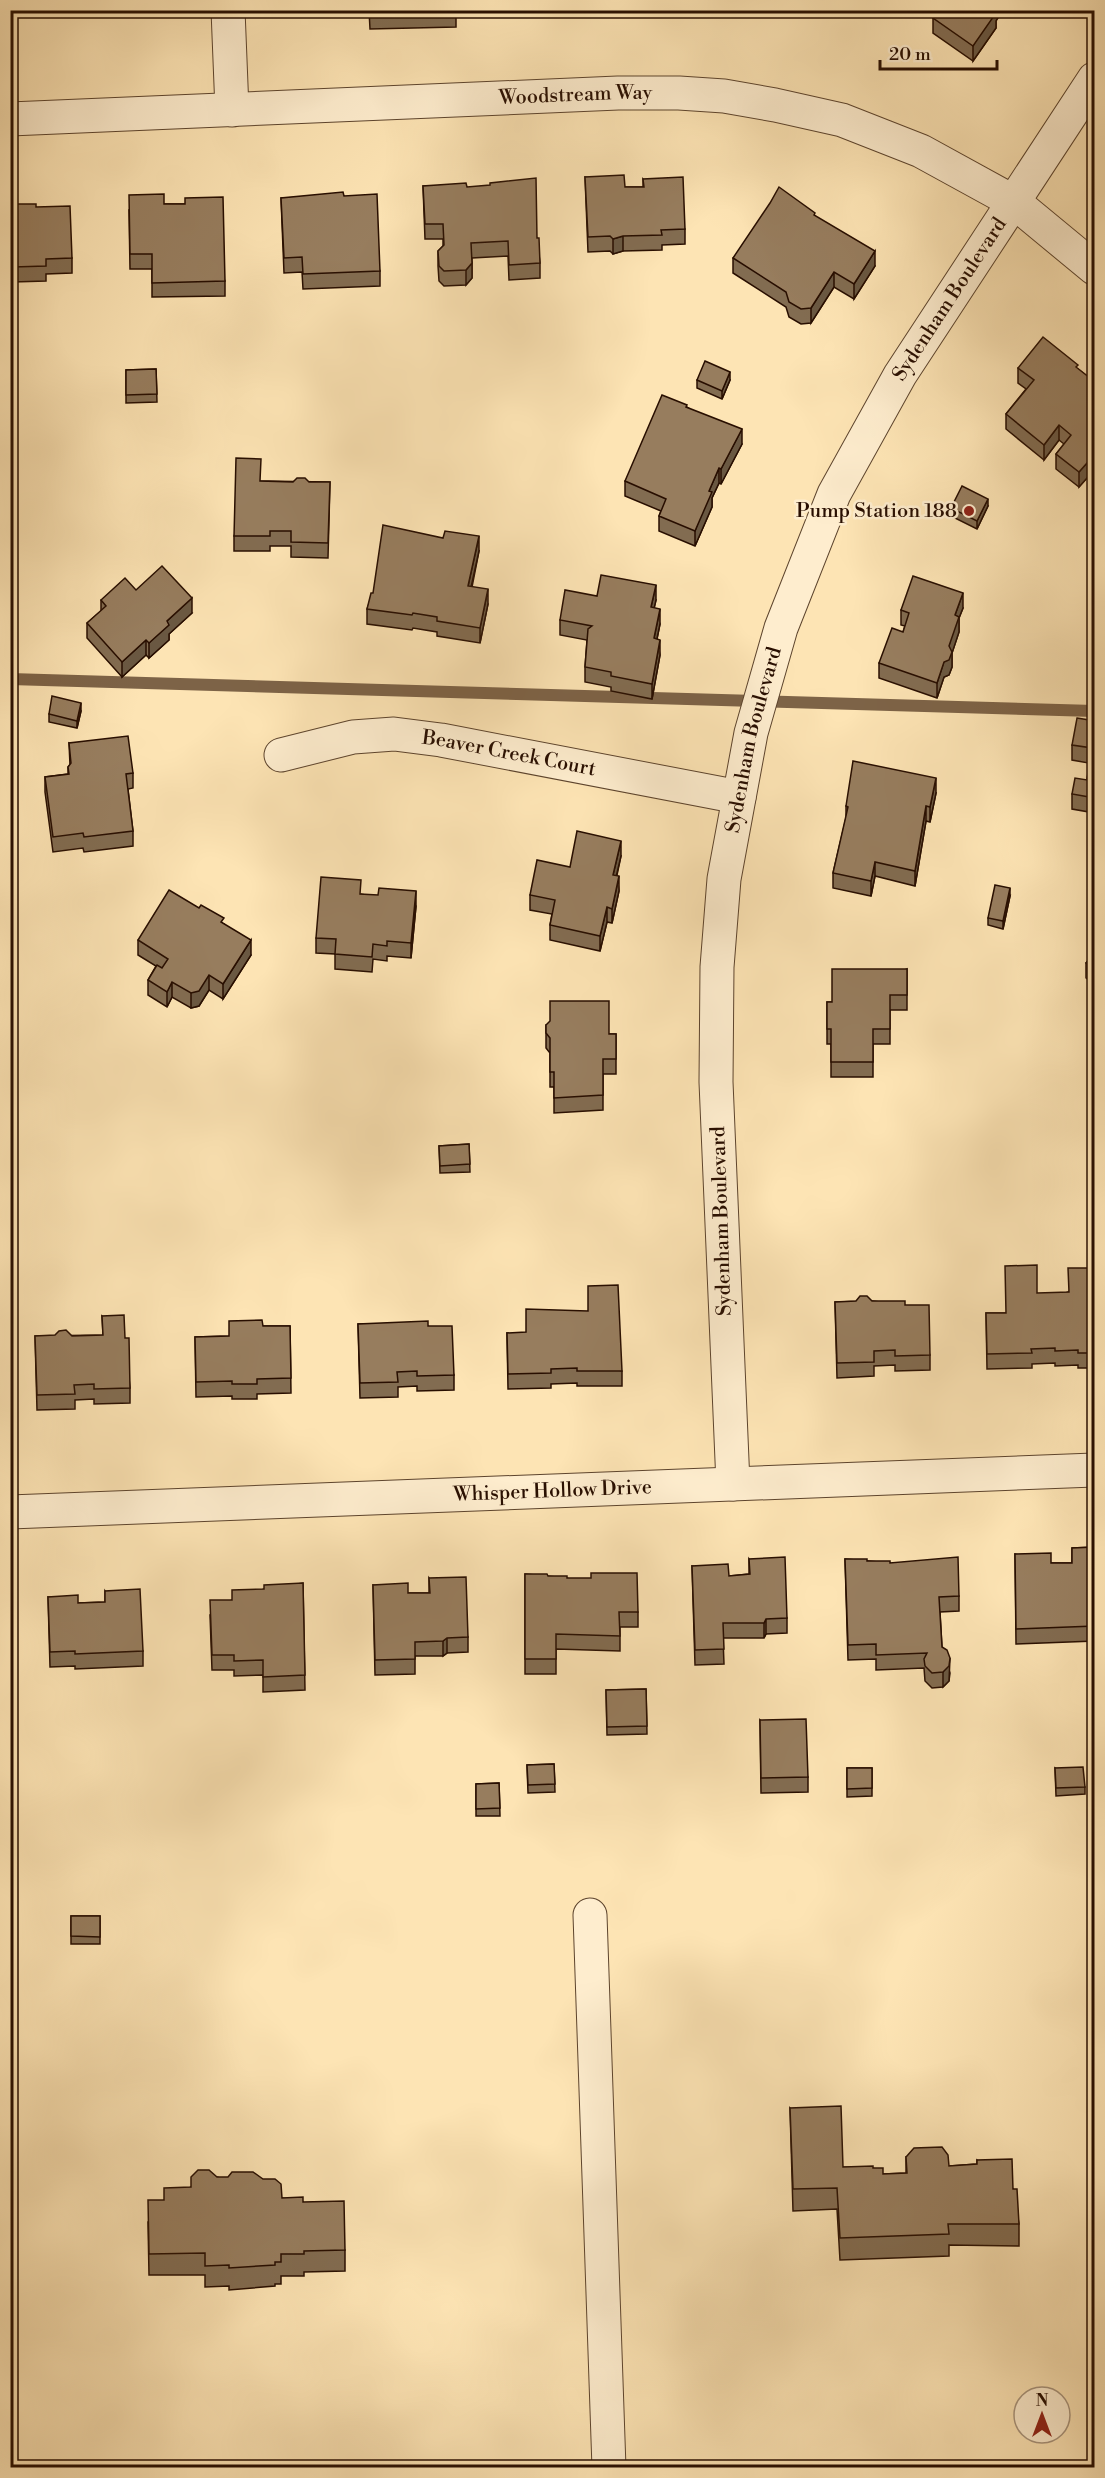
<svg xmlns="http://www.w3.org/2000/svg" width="1105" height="2478" viewBox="0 0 1105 2478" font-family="'Libre Bodoni',serif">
<rect width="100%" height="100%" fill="#fde4b4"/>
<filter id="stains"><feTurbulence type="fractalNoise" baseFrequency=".00333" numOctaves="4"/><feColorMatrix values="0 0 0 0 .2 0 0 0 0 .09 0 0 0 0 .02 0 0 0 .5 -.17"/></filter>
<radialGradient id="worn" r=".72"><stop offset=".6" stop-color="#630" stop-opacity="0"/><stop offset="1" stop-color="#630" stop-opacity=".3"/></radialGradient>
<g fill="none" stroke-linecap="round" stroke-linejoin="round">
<!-- stream -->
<polyline stroke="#7d6347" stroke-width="12" points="10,679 1094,711"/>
<!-- minor casing -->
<g stroke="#5d442d" stroke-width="35">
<g id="minor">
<polyline points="228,10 232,110"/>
<path id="s1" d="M10 119 618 93H679L724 96 775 105 842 120 921 151 1014 202 1094 268"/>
<path id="s2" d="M281 755 353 737 394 734 441 740 739 797"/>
<path id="s3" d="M733 1484 716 1082 717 967 724 879 751 733 781 628 834 494 900 375 1094 79"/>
<path id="s4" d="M10 1512 1094 1470"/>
<polyline points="590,1915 609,2468"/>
</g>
</g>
<!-- minor -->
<use href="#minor" stroke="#feedce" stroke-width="33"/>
</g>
<!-- wall -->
<g fill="#826c51" stroke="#280e00" stroke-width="1.5">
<polygon points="31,10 100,10 100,14 59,16 59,11 31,12"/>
<polygon points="369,10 456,10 456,27 370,29"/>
<polygon points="933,18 996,21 996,28 973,61 933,33"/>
<polygon points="585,177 625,187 643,187 643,179 685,229 685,244 662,245 662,250 623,251 613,254 610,251 588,252"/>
<polygon points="423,186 467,187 537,238 540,263 540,278 509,280 508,256 472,258 472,278 466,285 444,286 439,281 438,266 438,251 443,246 443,239 425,239"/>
<polygon points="344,196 380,271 380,286 303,289 302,272 284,273 281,198"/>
<polygon points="10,204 36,207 72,258 72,273 46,274 46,281 13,282 12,264 10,264"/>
<polygon points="164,204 185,204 225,281 225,296 152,297 152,269 130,269 129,210"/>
<polygon points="815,216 875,266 854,299 834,287 811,323 801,324 789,317 786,307 733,273 733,258"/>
<polygon points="1018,368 1078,369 1095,382 1095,469 1079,487 1056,469 1056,454 1064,444 1059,440 1044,460 1006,429 1006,414 1026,389 1018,383"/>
<polygon points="156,369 157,402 126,403 126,370"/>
<polygon points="697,380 730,380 722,399 697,388"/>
<polygon points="687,407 742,444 721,484 719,483 712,498 712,507 695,546 659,531 659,516 661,511 625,496 625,481"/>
<polygon points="14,461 15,495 10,495 10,462"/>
<polygon points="260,481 330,482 328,558 291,557 291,546 270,546 270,551 234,551 234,536"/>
<polygon points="988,506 977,529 951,516 951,508"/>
<polygon points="479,551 472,587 488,604 480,643 437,636 437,632 413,628 412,630 367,624 367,609 373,593"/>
<polygon points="136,590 192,613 169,634 169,640 149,658 146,655 122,677 87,638 87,623 101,611 101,600"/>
<polygon points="597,596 656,600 654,608 660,624 657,639 660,655 652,699 611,691 611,687 585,682 585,667 587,640 560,635 560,620"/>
<polygon points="963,608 959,618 959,632 952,653 952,667 949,675 944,677 937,698 879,678 879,663 903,632 905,626 901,625 901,610"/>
<polygon points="81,711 77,728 49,722 49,714"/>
<polygon points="1095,721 1095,813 1072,809 1072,794 1087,780 1089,763 1072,760 1072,745"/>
<polygon points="69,743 133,773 133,788 128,789 133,831 133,846 84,852 83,848 53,852 45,792 45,777 68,774 68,767 70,765"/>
<polygon points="936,793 930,822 926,821 915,886 875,876 871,896 833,888 833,873 846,818 846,806"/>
<polygon points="621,856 617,875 619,891 612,923 607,922 600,951 550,940 550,925 552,914 530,910 530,895 570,867"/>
<polygon points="361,894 416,906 411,958 387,956 387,961 373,959 372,972 335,969 335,954 316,953 316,938"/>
<polygon points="1010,896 1003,929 988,925 988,918"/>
<polygon points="224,924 251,955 223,999 209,990 199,1006 191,1008 172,997 167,1007 148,995 148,980 156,966 138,955 138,940"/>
<polygon points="1095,953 1095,985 1086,978 1086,963"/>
<polygon points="907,969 907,1010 890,1010 890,1044 873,1044 873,1077 831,1077 831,1044 827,1044 827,1002 832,1002"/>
<polygon points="546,1025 609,1034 616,1034 616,1074 603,1074 603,1110 554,1113 554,1087 550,1087 550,1053 546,1048"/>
<polygon points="469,1144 470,1172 440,1173 439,1146"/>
<polygon points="1095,1268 1095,1368 1078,1368 1078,1365 1055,1366 1055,1363 1032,1364 1032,1368 987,1369 986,1313 1005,1313 1068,1292"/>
<polygon points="872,1301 905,1305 930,1355 930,1370 895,1371 895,1365 874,1366 874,1376 837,1378 835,1302"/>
<polygon points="102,1316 125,1338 130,1388 130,1403 94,1404 94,1399 75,1400 75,1409 37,1410 35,1336 103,1335"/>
<polygon points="358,1324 428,1326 454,1375 454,1390 417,1391 417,1386 398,1387 398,1397 360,1398"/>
<polygon points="263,1326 290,1326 291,1393 257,1394 257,1399 232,1399 232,1396 196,1397 195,1337 229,1336"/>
<polygon points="507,1333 622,1371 622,1386 577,1386 577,1383 551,1384 551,1388 508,1389"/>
<polygon points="1095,1547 1095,1641 1016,1644 1015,1554 1051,1563 1072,1563 1072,1548"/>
<polygon points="749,1559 787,1618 787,1633 766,1634 764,1638 723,1638 724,1664 695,1665 692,1566 729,1576 749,1574"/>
<polygon points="845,1559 890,1563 959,1596 959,1611 940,1612 942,1647 950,1673 949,1681 943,1687 932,1688 925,1681 924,1668 876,1670 876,1659 848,1660"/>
<polygon points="525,1574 567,1578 638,1612 638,1627 620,1627 620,1651 556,1649 556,1674 525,1674"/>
<polygon points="429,1578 468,1637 468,1652 447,1653 443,1656 415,1656 415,1674 375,1675 373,1585 408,1593 429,1593"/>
<polygon points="303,1583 305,1690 263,1692 263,1675 234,1676 234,1670 212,1670 210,1615 232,1600 264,1589"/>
<polygon points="105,1591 143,1651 143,1666 75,1669 75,1666 50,1667 48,1597 78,1603 105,1602"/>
<polygon points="646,1689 647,1734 607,1735 606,1690"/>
<polygon points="760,1720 808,1777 808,1792 761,1793"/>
<polygon points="554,1764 555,1792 528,1793 527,1765"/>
<polygon points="847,1768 872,1768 872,1796 847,1797"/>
<polygon points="1055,1768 1085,1787 1085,1794 1056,1796"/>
<polygon points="499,1783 500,1816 476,1816 476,1784"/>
<rect x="71" y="1916" width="29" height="28"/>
<polygon points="790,2108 843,2167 873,2168 883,2174 906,2173 906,2157 949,2166 977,2164 977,2160 1013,2189 1019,2224 1019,2246 949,2245 949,2256 840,2260 837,2209 793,2211"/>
<polygon points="217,2177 282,2198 303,2202 345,2250 345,2271 304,2272 304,2276 281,2276 281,2284 275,2284 275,2286 229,2290 229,2286 205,2287 205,2275 149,2275 148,2222 164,2200 191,2187"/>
</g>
<!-- shaded-wall -->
<g fill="#6a5842" stroke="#280e00" stroke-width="1.5">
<polygon points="992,10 1003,10 996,21 996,28 973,61 973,46"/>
<polygon points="623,236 623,251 613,254 613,239"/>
<polygon points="875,251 875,266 854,299 854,284"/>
<polygon points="472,263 472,278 466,285 466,270"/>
<polygon points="834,272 834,287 811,323 811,308"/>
<polygon points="730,372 730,380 722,399 722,391"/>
<polygon points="1059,425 1059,440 1044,460 1044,445"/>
<polygon points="742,429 742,444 721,484 721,469"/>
<polygon points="1095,454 1095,469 1079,487 1079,472"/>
<polygon points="719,468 719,483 712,498 712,507 695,546 695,531 709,491"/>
<polygon points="988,499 988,506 977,529 977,521"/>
<polygon points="479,536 479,551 468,601 468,586"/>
<polygon points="656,585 656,600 651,622 651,607"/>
<polygon points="488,589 488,604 480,643 480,628"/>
<polygon points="963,593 963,608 959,618 959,632 952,653 952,667 949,675 944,677 937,698 937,683 949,646 955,615"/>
<polygon points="192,598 192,613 169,634 169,640 149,658 149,643 167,621"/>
<polygon points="660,609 660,624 654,653 654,638"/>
<polygon points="146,640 146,655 122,677 122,662"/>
<polygon points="660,640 660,655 652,699 652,684"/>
<polygon points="81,703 81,711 77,728 77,721"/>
<polygon points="936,778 936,793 930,822 930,807"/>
<polygon points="926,806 926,821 915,886 915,871"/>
<polygon points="621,841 621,856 613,890 613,875"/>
<polygon points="875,862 875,876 871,896 871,881"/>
<polygon points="619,876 619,891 612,923 612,909"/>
<polygon points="1010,888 1010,896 1003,929 1003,921"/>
<polygon points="416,891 416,906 411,958 411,943"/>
<polygon points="607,907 607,922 600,951 600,936"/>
<polygon points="251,940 251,955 223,999 223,984"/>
<polygon points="209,975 209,990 199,1006 191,1008 191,993"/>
<polygon points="172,982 172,997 167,1007 167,992"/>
<polygon points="766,1619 766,1634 764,1638 764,1623"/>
<polygon points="447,1638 447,1653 443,1656 443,1641"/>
<polygon points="950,1658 949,1681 943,1687 943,1672"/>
</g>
<!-- building -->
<g fill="#977d5e" stroke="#280e00" stroke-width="1.5">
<polygon points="369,10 456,10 456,12 370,14"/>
<polygon points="938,10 992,10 996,13 973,46 933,18"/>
<polygon points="624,175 625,187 644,187 643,179 683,177 685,229 661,230 662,235 623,236 613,239 610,236 588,237 585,177"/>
<polygon points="536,178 537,238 539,238 540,263 509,265 508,241 471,243 472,263 466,270 444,271 439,266 438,251 444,245 443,224 425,224 423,186 466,183 467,187 490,185 490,183"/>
<polygon points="779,187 815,213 814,215 875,251 854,284 834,272 811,308 801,309 789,302 786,292 733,258 770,203"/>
<polygon points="343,192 344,196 377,194 380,271 303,274 302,257 284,258 281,198"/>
<polygon points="164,194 164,204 185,204 185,198 223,197 225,281 152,283 152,254 130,254 129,195"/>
<polygon points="10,204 36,204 36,207 70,206 72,258 46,259 46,266 13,267 12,249 10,249"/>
<polygon points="1043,337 1078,365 1076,367 1095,382 1095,454 1079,472 1056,454 1071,435 1059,425 1044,445 1006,414 1034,380 1018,368"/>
<polygon points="705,361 730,372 722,391 697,380"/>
<polygon points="156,369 157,394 126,395 126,370"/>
<polygon points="662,395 687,405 686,407 742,429 721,469 719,468 709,491 712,492 695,531 659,516 666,499 625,481"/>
<polygon points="236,458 261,459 260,481 293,482 297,478 305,478 309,482 330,482 328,543 291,542 291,531 270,531 270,536 234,536"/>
<polygon points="14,461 15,488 10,488 10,462"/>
<polygon points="962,486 988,499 977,521 951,508"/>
<polygon points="383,525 443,538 445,531 479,536 468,586 488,589 480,628 437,621 437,617 413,613 412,615 367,609 371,593 373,593"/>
<polygon points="162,566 192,598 167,621 169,625 149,643 146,640 122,662 87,623 106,606 101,600 125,578 136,590"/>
<polygon points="601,575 656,585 651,607 660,609 654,638 660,640 652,684 611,676 611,672 585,667 588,629 592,626 560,620 565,590 597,596"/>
<polygon points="913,576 963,593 955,615 959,617 949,646 952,652 949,660 944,662 937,683 879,663 892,628 903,632 909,613 901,610"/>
<polygon points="52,696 81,703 77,721 49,714"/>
<polygon points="1077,718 1095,721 1095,798 1072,794 1075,778 1087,780 1092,748 1072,745"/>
<polygon points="128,736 133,773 126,774 133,831 84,837 83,833 53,837 45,777 69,774 68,767 71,763 69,743"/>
<polygon points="853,761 936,778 930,807 926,806 915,871 875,862 871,881 833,873 848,807 846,806"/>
<polygon points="577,831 621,841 613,875 619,876 612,909 607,907 600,936 550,925 555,900 530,895 537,860 570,867"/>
<polygon points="321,877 361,880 360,894 378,895 379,888 416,891 411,943 387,941 387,946 373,944 372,957 335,954 336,939 316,938"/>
<polygon points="995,885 1010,888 1003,921 988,918"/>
<polygon points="169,890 199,908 201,905 224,918 221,922 251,940 223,984 209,975 199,991 191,993 172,982 167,992 148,980 157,965 162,968 168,959 138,940"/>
<polygon points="1095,953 1095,970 1086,963"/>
<polygon points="832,969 907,969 907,995 890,995 890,1029 873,1029 873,1062 831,1062 831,1029 827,1029 827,1002 832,1002"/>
<polygon points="550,1001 609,1001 609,1034 616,1034 616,1059 603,1059 603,1095 554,1098 554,1072 550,1072 550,1038 546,1033 546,1025 550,1021"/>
<polygon points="469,1144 470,1164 440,1166 439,1146"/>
<polygon points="1037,1265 1037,1293 1069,1292 1068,1268 1095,1268 1095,1353 1078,1353 1078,1350 1055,1351 1055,1348 1031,1349 1032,1353 987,1354 986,1313 1006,1313 1005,1266"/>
<polygon points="618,1285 622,1371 577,1371 577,1368 551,1369 551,1373 508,1374 507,1333 526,1332 526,1309 588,1311 588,1286"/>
<polygon points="860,1296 867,1296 872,1301 905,1301 905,1305 929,1305 930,1355 895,1356 895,1350 874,1351 874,1362 837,1363 835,1302 856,1301"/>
<polygon points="124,1315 125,1338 129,1338 130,1388 94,1389 94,1384 74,1385 75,1394 37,1395 35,1336 55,1335 59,1331 66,1330 72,1336 103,1335 102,1316"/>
<polygon points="262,1320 263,1326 290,1326 291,1378 257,1379 257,1384 232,1384 232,1381 196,1382 195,1337 229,1336 229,1321"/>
<polygon points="428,1321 428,1326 452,1326 454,1375 417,1376 417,1371 397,1372 398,1382 360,1383 358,1324"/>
<polygon points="1095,1547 1095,1626 1016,1629 1015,1554 1051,1553 1051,1563 1072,1563 1072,1548"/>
<polygon points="785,1557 787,1618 766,1619 764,1623 723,1623 724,1649 695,1650 692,1566 728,1564 729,1576 750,1574 749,1559"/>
<polygon points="958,1557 959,1596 939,1597 942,1647 947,1650 950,1658 949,1666 943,1672 932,1673 925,1666 924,1659 927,1653 876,1655 876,1644 848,1645 845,1559 867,1559 867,1561 890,1561 890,1563"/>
<polygon points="591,1573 637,1573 638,1612 619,1612 620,1636 556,1634 556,1659 525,1659 525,1574 547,1574 548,1576 567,1576 567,1578 591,1578"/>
<polygon points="466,1577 468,1637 447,1638 443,1641 415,1642 415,1659 375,1660 373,1585 408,1583 408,1593 430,1593 429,1578"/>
<polygon points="303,1583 305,1675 263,1677 263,1660 234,1661 234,1655 212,1655 210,1600 232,1600 232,1590 264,1589 264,1585"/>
<polygon points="140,1589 143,1651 75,1654 75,1651 50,1652 48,1597 78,1595 78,1603 105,1602 105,1591"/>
<polygon points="646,1689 647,1726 607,1727 606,1690"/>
<polygon points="806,1719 808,1777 761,1778 760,1720"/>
<polygon points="554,1764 555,1784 528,1785 527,1765"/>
<polygon points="1083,1767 1085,1787 1056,1788 1055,1768"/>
<polygon points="847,1768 872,1768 872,1788 847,1789"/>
<polygon points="499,1783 500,1808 476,1809 476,1784"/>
<polygon points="71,1916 100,1916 100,1937 71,1936"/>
<polygon points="841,2106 843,2167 873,2166 873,2168 883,2168 883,2174 907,2173 906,2157 914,2148 942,2147 948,2155 949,2166 977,2164 977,2160 1012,2159 1013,2189 1017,2189 1019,2224 948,2224 949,2234 840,2238 837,2188 793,2189 790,2108"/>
<polygon points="198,2170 209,2170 217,2177 228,2177 232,2172 253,2172 263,2179 275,2179 281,2184 282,2198 303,2197 303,2202 344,2201 345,2250 304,2251 304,2254 281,2254 281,2262 275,2262 275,2265 229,2268 229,2265 205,2266 205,2253 149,2254 148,2200 164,2200 164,2188 191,2187 191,2177"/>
</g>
<!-- markers -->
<circle fill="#8f2418" stroke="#feedce" stroke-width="2" cx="969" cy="511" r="6"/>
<g text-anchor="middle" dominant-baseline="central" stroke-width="5" stroke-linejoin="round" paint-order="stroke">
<!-- street labels -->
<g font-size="20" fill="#280e00" stroke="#feedce">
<text stroke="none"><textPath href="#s1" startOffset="566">Woodstream Way</textPath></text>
<text stroke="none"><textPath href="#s3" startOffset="1234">Sydenham Boulevard</textPath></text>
<text stroke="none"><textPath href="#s3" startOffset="748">Sydenham Boulevard</textPath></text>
<text stroke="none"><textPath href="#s2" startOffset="232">Beaver Creek Court</textPath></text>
<text transform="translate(722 1221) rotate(-92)">Sydenham Boulevard</text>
<text stroke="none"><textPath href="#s4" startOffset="543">Whisper Hollow Drive</textPath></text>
</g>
<!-- poi labels -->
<g font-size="20" fill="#280e00" stroke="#feedce" text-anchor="end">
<text x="957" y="511">Pump Station 188</text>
</g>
</g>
<!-- margin -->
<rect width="1105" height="2478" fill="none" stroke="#fde4b4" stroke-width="36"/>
<rect x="12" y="12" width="1081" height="2454" fill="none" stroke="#280e00" stroke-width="3"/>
<rect x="18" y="18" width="1069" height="2442" fill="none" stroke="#280e00" stroke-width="1.5"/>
<!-- north arrow -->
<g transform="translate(1042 2415)"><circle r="28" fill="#feedce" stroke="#a8947c" stroke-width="1.5"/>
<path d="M0-4.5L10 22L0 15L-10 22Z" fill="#8f2418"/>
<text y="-9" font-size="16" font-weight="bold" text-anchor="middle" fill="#280e00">N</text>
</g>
<!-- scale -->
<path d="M880 60v9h117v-9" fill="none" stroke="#280e00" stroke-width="3"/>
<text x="889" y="60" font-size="18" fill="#280e00" stroke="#feedce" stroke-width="4.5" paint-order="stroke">20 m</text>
<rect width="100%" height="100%" filter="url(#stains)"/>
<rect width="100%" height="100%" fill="url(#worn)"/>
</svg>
